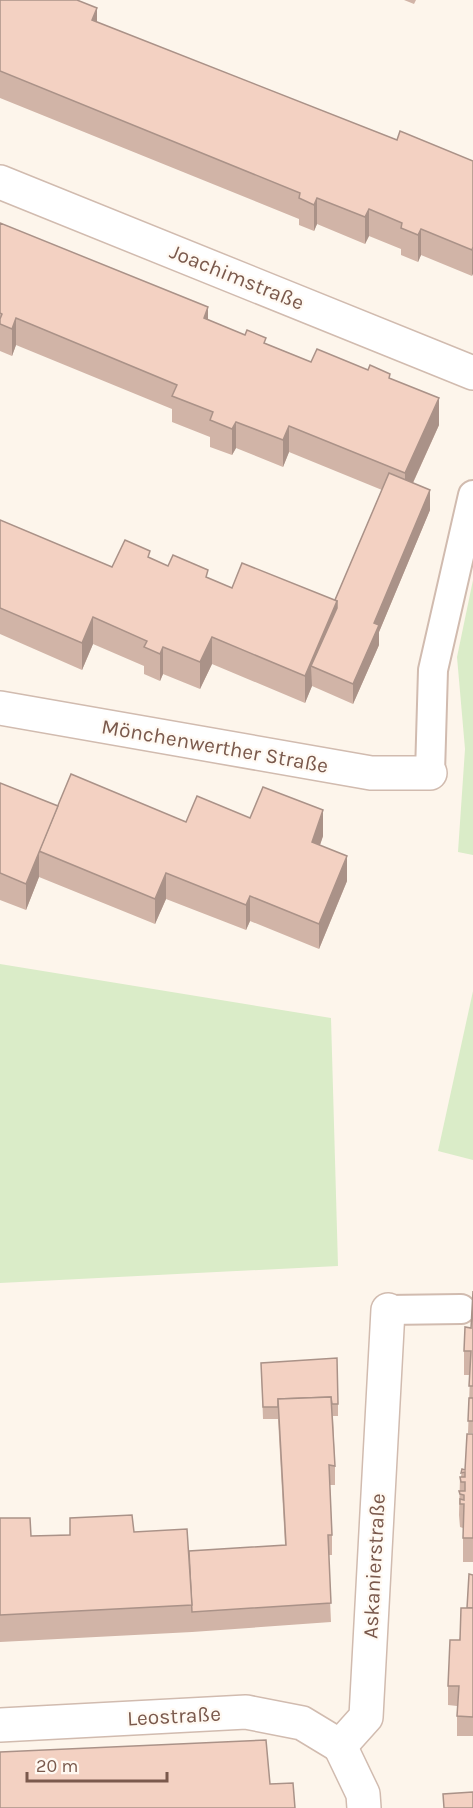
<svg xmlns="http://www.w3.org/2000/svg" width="473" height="1808" viewBox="0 0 473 1808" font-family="Karla,sans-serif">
<rect width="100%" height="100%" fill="#fdf5eb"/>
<!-- green -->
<g fill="#daecc8">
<polygon points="473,580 473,855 458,852 465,749 457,657"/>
<polygon points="0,964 331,1018 338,1266 0,1283"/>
<polygon points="473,991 473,1160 438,1151"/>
</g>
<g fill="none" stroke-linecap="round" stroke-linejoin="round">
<!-- service casing -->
<g stroke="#d1bbaf" stroke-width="32">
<g id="service">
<polyline points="430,773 433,670 473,495"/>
<polyline points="388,1310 461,1309"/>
</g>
</g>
<!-- minor casing -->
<g stroke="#d1bbaf" stroke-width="36">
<g id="minor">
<polyline points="0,182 473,373"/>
<polyline points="0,708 371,773 430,773"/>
<polyline points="0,1725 246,1712 302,1723 340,1746"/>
<polyline points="340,1746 366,1717 388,1310"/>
<polyline points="340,1746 363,1794 364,1808"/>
</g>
</g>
<!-- service -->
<use href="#service" stroke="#fff" stroke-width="28"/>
<!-- minor -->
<use href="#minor" stroke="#fff" stroke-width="33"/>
</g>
<!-- wall -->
<g fill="#d1b4a7">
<polygon points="0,0 97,22 397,140 473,161 472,276 421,255 418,262 401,255 401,249 369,236 365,244 317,224 314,231 299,225 299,219 0,98"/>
<polygon points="404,0 416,0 414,4"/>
<polygon points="0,223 208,320 311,362 368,370 390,378 439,425 413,483 430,510 379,632 379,645 353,704 312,686 305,703 212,664 200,689 163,674 160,681 144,674 144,666 93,644 82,670 0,634 0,520 112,567 150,558 168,566 208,578 232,588 335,600 382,490 289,452 283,467 236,448 232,455 210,447 210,437 172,422 172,409 16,345 12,356 0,351"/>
<polygon points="0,783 58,806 186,822 250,818 323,836 320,845 347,881 319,949 250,921 246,930 166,899 155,924 39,877 26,910 0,900"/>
<polygon points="473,1291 473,1433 468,1433 470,1375 464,1375 464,1351 471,1328"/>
<polygon points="261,1363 338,1404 338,1416 333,1416 335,1466 335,1485 330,1485 332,1535 332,1555 328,1555 331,1622 192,1632 0,1642 0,1518 31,1536 134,1532 189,1553 285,1545 278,1419 263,1419"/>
<polygon points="473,1434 473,1562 463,1562 463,1528 460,1527 459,1515 460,1477 461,1477 462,1469 465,1470"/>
<polygon points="473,1575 473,1736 457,1736 457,1706 448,1705 448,1686 467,1608"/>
</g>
<!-- shaded-wall -->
<g fill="#aa9288">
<polygon points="97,8 97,35 92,20"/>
<polygon points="317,198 317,224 314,231 314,205"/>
<polygon points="369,209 369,236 365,244 365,217"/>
<polygon points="421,229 421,255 418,262 418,235"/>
<polygon points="473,247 473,274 472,276 472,250"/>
<polygon points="208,307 208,334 204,318"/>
<polygon points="16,318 16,345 12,356 12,329"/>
<polygon points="439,398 439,425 405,500 405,473"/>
<polygon points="236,422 236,448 232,455 232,429"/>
<polygon points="289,426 289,452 283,467 283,440"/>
<polygon points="430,490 430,510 379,632 379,645 353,704 353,684 374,623"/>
<polygon points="337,601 337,628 311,666 312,686 305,703 305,676"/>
<polygon points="93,617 93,644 82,670 82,643"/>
<polygon points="212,637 212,664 200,689 200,662"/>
<polygon points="163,647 163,674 160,681 160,654"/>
<polygon points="323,810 323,836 312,868 312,842"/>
<polygon points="39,852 39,877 26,910 26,884"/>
<polygon points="347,856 347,881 319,949 319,924"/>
<polygon points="166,873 166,899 155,924 155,899"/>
<polygon points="250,896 250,921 246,930 246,905"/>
</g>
<!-- building -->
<g fill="#f3d1c2" stroke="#aa9288" stroke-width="1.5">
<polygon points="0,0 77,0 97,8 92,20 397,140 400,131 473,161 473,247 472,250 421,229 418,235 401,228 402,223 369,209 365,217 317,198 314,205 299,198 300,193 0,71"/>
<polygon points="0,223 208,307 204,318 245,335 247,330 266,338 264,343 311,362 317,349 368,370 370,365 390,374 389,378 439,398 405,473 289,426 283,440 236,422 232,429 210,420 213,412 172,396 177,385 16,318 12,329 0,324 0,319 2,314 0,313"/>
<polygon points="389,473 430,490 374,623 379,625 353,684 311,666 337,608 337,601 335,600"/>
<polygon points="0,520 112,567 125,540 150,551 148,557 168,566 173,555 208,570 206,577 232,588 242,563 337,601 305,676 212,637 200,662 163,647 160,654 144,647 147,641 93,617 82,643 0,608"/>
<polygon points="71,774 186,822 197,796 250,818 263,787 323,810 312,842 347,856 319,924 250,896 246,905 166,873 155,899 39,851"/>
<polygon points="0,783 58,806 26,884 0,873"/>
<polygon points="473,1291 473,1386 469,1386 471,1351 464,1351 465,1327 471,1328"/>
<polygon points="337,1358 338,1404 332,1404 331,1397 278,1399 278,1407 263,1407 261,1363"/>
<polygon points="331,1397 335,1466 329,1465 332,1535 328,1535 331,1603 192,1612 189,1551 286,1545 278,1399"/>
<polygon points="469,1398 473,1398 473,1421 468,1421"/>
<polygon points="467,1434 473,1434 473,1538 463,1538 464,1504 460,1504 460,1499 464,1500 464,1495 460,1494 459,1491 465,1491 465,1482 461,1482 460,1477 465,1477 465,1472 461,1473 462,1469 465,1470"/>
<polygon points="132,1515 134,1532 187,1529 192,1605 0,1615 0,1518 30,1518 31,1536 70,1535 70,1518"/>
<polygon points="469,1574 473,1575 473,1608 467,1608"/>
<polygon points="461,1608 473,1608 473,1717 457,1716 459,1686 448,1686 450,1640 460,1640"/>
<polygon points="266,1740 270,1784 293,1783 295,1808 0,1808 0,1752"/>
<polygon points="473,1792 473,1808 444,1808 443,1794"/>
</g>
<g text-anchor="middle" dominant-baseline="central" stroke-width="4.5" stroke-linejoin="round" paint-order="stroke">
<!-- street labels -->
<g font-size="21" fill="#7a594c" stroke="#fff9f2">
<text transform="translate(237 277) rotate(22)">Joachimstraße</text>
<text transform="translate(215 746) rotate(10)">Mönchenwerther Straße</text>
<text transform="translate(374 1566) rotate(-87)">Askanierstraße</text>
<text transform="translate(174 1716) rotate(-3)">Leostraße</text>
</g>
</g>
<!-- scale -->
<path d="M27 1772v9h140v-9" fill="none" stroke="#7a594c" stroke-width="3"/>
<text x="36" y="1772" font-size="18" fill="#7a594c" stroke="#fff9f2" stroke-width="4.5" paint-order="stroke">20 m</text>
</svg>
